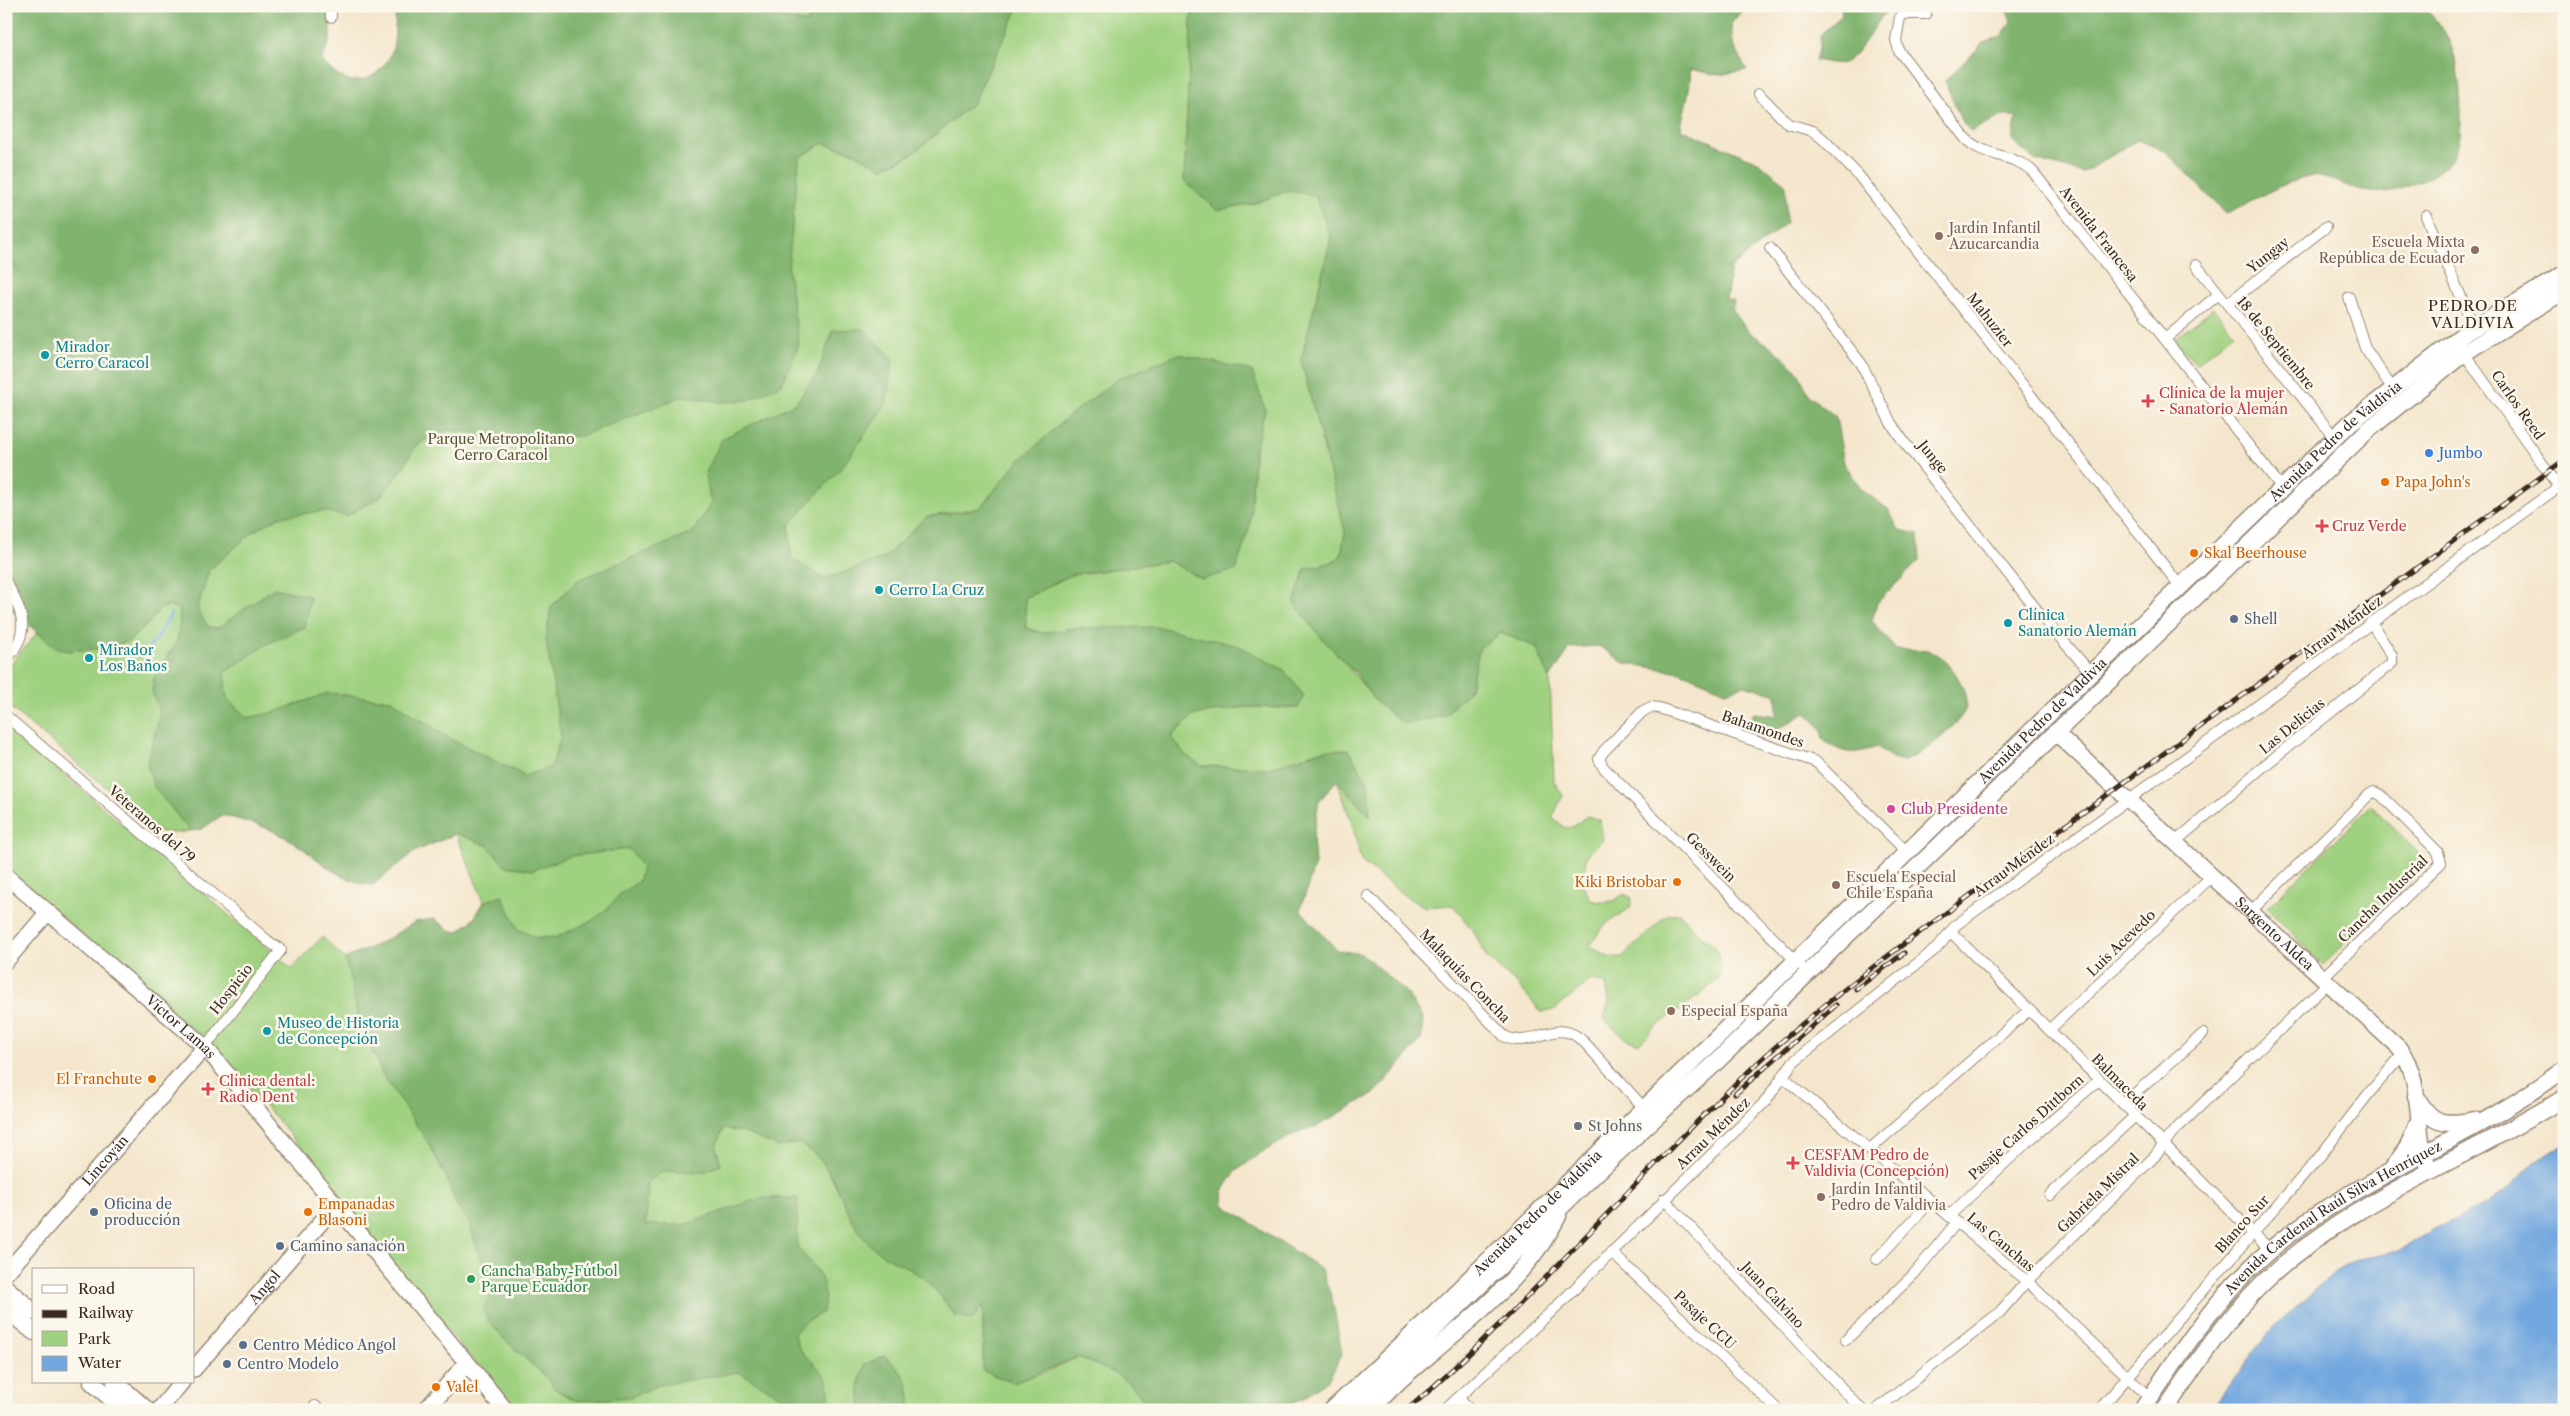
<svg xmlns="http://www.w3.org/2000/svg" width="2570" height="1416" viewBox="0 0 2570 1416" font-family="'Libre Caslon Text',serif">
<rect width="100%" height="100%" fill="#fbf7ec"/>
<filter id="ink" filterUnits="userSpaceOnUse"><feTurbulence type="fractalNoise" baseFrequency=".02" numOctaves="2"/><feDisplacementMap in="SourceGraphic" scale="10" xChannelSelector="R" yChannelSelector="G"/><feConvolveMatrix kernelMatrix="1 2 1 2 8 2 1 2 1" color-interpolation-filters="sRGB"/></filter>
<filter id="wash" filterUnits="userSpaceOnUse"><feTurbulence type="fractalNoise" baseFrequency=".0096" numOctaves="4" result="noise"/><feDisplacementMap in="SourceGraphic" scale="20" xChannelSelector="R" yChannelSelector="G"/><feGaussianBlur stdDeviation="1.12" result="paint"/><feColorMatrix in="noise" values="0 0 0 0 0 0 0 0 0 0 0 0 0 0 0 0 0 1.4 0 .05"/><feComposite in="paint" operator="in"/></filter>
<g filter="url(#wash)">
<rect width="100%" height="100%" fill="#f4e6cc"/>
<!-- green -->
<g fill="#a0d180" stroke="#6e7e4f">
<polygon points="756,6 812,6 813,7 811,16 807,23 762,14"/>
<path d="M1019 6H1192L1187 114 1252 204 1288 191 1316 195 1331 239 1301 360 1345 531 1341 556 1330 563 1305 569 1294 603C1320 636 1350 667 1375 701L1469 691 1480 647 1501 633 1536 647 1550 678 1554 781 1563 796 1552 818 1566 828 1572 827 1587 816 1600 820 1603 840 1586 857 1583 886 1591 900C1606 904 1612 903 1624 894L1632 898 1630 908 1603 926 1590 946 1610 958 1622 957 1667 915 1679 913C1685 920 1691 927 1698 933 1718 951 1723 949 1719 979L1683 1008 1656 1026 1639 1044 1626 1039 1604 1019 1609 1001 1606 984 1591 980 1554 1010 1541 1012 1516 983 1487 958 1474 932 1453 905 1425 907 1405 896 1361 861 1352 824 1337 780 1323 750 1269 768 1202 766 1185 755 1171 737 1194 715 1244 707 1298 708 1073 628 1041 633 1026 628 1025 598 1071 575 1169 561 1202 579 1250 525 1254 454 1265 409 1120 378 1070 415 1015 465 980 508 926 517 939 1295 944 1300 983 1304V1360L1041 1374 1078 1357 1121 1375 1129 1384 1207 1410H515C465 1351 416 1292 368 1232 313 1163 259 1093 196 1032L6 869V725L292 969 322 937 345 959 381 943 415 922 434 919 449 930 458 932 474 919 484 902 456 834 416 851 372 885C330 878 319 856 285 837 265 825 244 821 222 815 203 828 182 837 159 831L6 704V669L39 631 6 606 257 57 793 210 799 158 823 143 853 152 883 168 911 155 973 103Z"/>
<polygon points="2213,308 2234,333 2196,364 2175,339"/>
<polygon points="2371,805 2428,863 2323,965 2267,908"/>
</g>
<!-- forest -->
<g fill="#80b36e" stroke="#5e6e46">
<path d="M13 6H330V40L322 59C327 69 339 77 349 80 371 85 392 63 394 42 396 30 395 18 395 6H756L762 14 807 23 811 16 812 6H1019L973 103 911 155 882 168 853 152 823 143 799 158 788 269 799 345 782 384 748 400 722 402 683 396 581 436 518 438 448 430 417 444 400 473 379 498 346 516 323 511 279 517 254 531 209 570 197 610 209 627 218 628 274 588 310 596 305 627 267 644 224 673 227 699 247 718 275 712 328 693 391 700 447 737 525 776 551 767 561 737 546 639 551 607 578 580 692 533 711 503 705 475 722 439 796 403 818 372 833 330 863 329 893 358 886 404 842 467 789 525 791 558 825 579 884 558 926 517 980 508 1015 465 1070 415 1120 378 1179 354 1252 371 1265 409 1254 454 1250 525 1236 570 1202 579 1169 561 1071 575 1025 598 1026 628 1041 633 1073 628 1159 627 1239 646 1284 670 1304 696 1298 708 1244 707 1194 715 1171 736 1185 755 1202 766 1269 768 1323 750H1349L1368 783 1370 816 1337 780 1319 801 1313 836 1315 864 1300 910 1337 950 1362 954 1405 991 1423 1018 1421 1040 1376 1092 1318 1126 1300 1131 1259 1154 1235 1172 1223 1191 1224 1205 1321 1269 1332 1298 1342 1354 1330 1377 1304 1398 1280 1407 1261 1410H1150C1129 1376 1114 1372 1078 1357L1014 1383 983 1371V1305L973 1319 955 1316C944 1300 931 1282 913 1271 895 1260 880 1257 866 1240 844 1215 839 1178 815 1154 810 1150 804 1147 799 1143L779 1147 742 1132 723 1129 716 1146 721 1165 703 1172 663 1171 648 1182 646 1225H684L760 1198H798L797 1246C817 1271 829 1278 823 1312L807 1321 794 1333C796 1339 798 1347 802 1352 823 1374 833 1374 828 1410H782L779 1395 739 1372 659 1385 631 1397 577 1401 556 1390 545 1376 507 1342 487 1319 483 1308 490 1297 491 1280 478 1251 468 1220 456 1204 446 1177 429 1144 381 1072 356 1010 351 982 345 959 381 943 415 922 434 919 449 930 458 932 474 919 484 902 502 895 518 929 537 938 557 937 593 920 608 908 621 893 638 882 642 867 629 849 571 856 533 870 505 866 488 846 456 833 416 851 372 885C330 878 319 856 285 837 265 825 244 821 222 815L202 829 190 831 154 787 147 764 160 713 152 692 154 678 177 641 180 621 179 609 170 606 160 608 150 622 129 641 109 648 68 651 55 647 6 606V11Z"/>
<path d="M1192 6H1772C1751 11 1746 4 1731 24L1733 44 1747 70 1718 75 1690 69C1692 90 1683 109 1681 129L1760 163 1786 185V223L1731 268 1726 299 1734 301 1732 310 1749 332 1773 348 1796 369 1810 396 1836 417 1844 463 1862 490 1888 509 1899 530 1918 534 1920 560 1877 603 1872 621 1896 649C1907 650 1924 649 1934 653 1950 659 1971 693 1965 710 1960 724 1915 762 1900 761 1893 760 1883 751 1877 747 1852 755 1845 755 1823 740L1821 728 1805 713 1777 730 1763 735 1749 724 1754 713 1777 716 1776 695 1745 685 1726 691 1680 672 1624 663 1599 646 1570 648 1550 678 1536 647 1501 633 1480 647 1469 691 1444 716 1404 724 1375 701 1356 674 1318 634 1294 603 1305 569 1330 563 1341 556 1345 531 1301 360 1331 239 1315 195 1288 191 1252 204 1217 210 1184 181Z"/>
<path d="M1841 6H1891C1876 20 1859 58 1843 63 1836 65 1823 61 1815 60L1819 50 1820 35 1842 15Z"/>
<path d="M2005 6H2421C2451 29 2457 57 2460 93 2463 142 2462 167 2411 185 2394 192 2381 194 2363 191 2349 189 2325 173 2313 176 2283 181 2253 201 2226 214L2165 151 2137 140 2083 173 2035 160 2012 141 2017 117 2004 115 1972 131 1962 123 1945 81 1983 43 2001 36 2011 22Z"/>
<path d="M884 1356C903 1370 912 1385 910 1410H861L859 1383 865 1364Z"/>
</g>
<!-- water -->
<polygon fill="#72a7df" stroke="#56687e" points="2564,1144 2564,1410 2211,1410 2268,1334 2336,1272 2359,1258 2398,1251 2434,1229 2489,1203 2507,1190 2533,1163"/>
<g fill="none" stroke-linecap="round" stroke-linejoin="round">
<!-- stream -->
<polyline stroke="#72a7df" stroke-width="3" points="142,654 156,640 171,614"/>
</g>
</g>
<g filter="url(#ink)">
<g fill="none" stroke-linecap="round" stroke-linejoin="round">
<!-- street casing -->
<g stroke="#988875" stroke-width="12">
<g id="street">
<path d="M1902 6 1896 40 1899 51 1965 138C1984 158 2015 153 2034 173L2282 488"/>
<polyline points="1901,14 1926,14"/>
<polyline points="331,17 331,6"/>
<polyline points="1759,94 1788,124 1813,131 1823,139 1859,176 2180,586"/>
<polyline points="2426,216 2474,327"/>
<polyline points="1770,248 1861,363 1891,423 1904,442 2044,619 2091,673"/>
<polyline points="2196,265 2335,438"/>
<polyline points="2349,297 2365,348 2392,388"/>
<polyline points="2227,304 2326,227"/>
<polyline points="2165,339 2219,294"/>
<polyline points="2461,349 2559,487"/>
<path d="M6 582C23 613 32 631 6 660"/>
<polyline points="6,716 268,941 281,950 205,1047"/>
<polyline points="2175,842 2264,766 2392,663 2392,656 2371,622"/>
<path d="M1368 896 1504 1036C1534 1052 1555 1013 1585 1043L1644 1108"/>
<polyline points="2250,912 2370,794 2374,792 2381,795 2438,852 2441,863 2322,978"/>
<polyline points="1951,932 2270,1250"/>
<polyline points="1800,965 1603,767 1599,759 1603,752 1643,711 1651,707 1659,708 1816,762 1907,852"/>
<polyline points="2049,1030 2212,876"/>
<polyline points="1782,1076 2027,1281 2150,1398"/>
<polyline points="2123,1104 2203,1034"/>
<polyline points="1870,1149 2029,1010"/>
<polyline points="2050,1195 2135,1116"/>
<polyline points="1664,1199 1862,1410"/>
<polyline points="1949,1216 2026,1143 2099,1080"/>
<polyline points="1611,1252 1778,1410"/>
<polyline points="1877,1259 1931,1201"/>
<polyline points="1846,1340 1914,1274 1957,1222"/>
<polyline points="1458,1398 1470,1410"/>
<polyline points="315,1406 320,1410"/>
<polyline points="1445,1410 1553,1310 1765,1102 1793,1062 1937,948 1956,925 2564,483"/>
<polyline points="1876,1410 1999,1313 2027,1281 2156,1155 2171,1134 2328,983"/>
<polyline points="2099,1410 2317,1160 2370,1092 2403,1054"/>
</g>
</g>
<!-- secondary casing -->
<g stroke="#988875" stroke-width="18">
<g id="secondary">
<path id="s1" d="M2055 732 2399 1048C2426 1083 2412 1132 2430 1170"/>
<path id="s2" d="M6 876 205 1047 467 1363"/>
<polyline points="6,961 48,912"/>
<path id="s3" d="M6 1273 205 1047"/>
<path id="s4" d="M194 1369 336 1205"/>
<polyline points="159,1410 182,1382"/>
</g>
</g>
<!-- primary casing -->
<g stroke="#988875" stroke-width="19">
<g id="primary">
<path d="M2416 1096C2431 1125 2444 1126 2474 1120"/>
<polyline points="2394,1166 2408,1147 2418,1123"/>
<polyline points="6,1288 34,1312"/>
<polyline points="6,1309 34,1332"/>
<polyline points="92,1382 124,1410"/>
<polyline points="115,1382 147,1410"/>
<polyline points="426,1410 467,1363 505,1410"/>
<path id="s5" d="M1332 1410 1415 1332 2091 673 2350 423 2465 333 2564 274"/>
<path d="M1349 1410C1471 1298 1585 1179 1709 1069L2368 430 2464 353 2564 291"/>
<path d="M1372 1410C1390 1387 1411 1370 1433 1352 1479 1312 1530 1272 1558 1216"/>
<path id="s6" d="M2142 1410C2180 1353 2217 1295 2270 1250 2358 1175 2472 1140 2564 1069"/>
<path d="M2165 1410C2195 1366 2224 1321 2262 1284 2349 1200 2463 1161 2564 1098"/>
</g>
</g>
<!-- street -->
<use href="#street" stroke="#fff" stroke-width="10"/>
<!-- secondary -->
<use href="#secondary" stroke="#fff" stroke-width="15"/>
<!-- primary -->
<use href="#primary" stroke="#fff" stroke-width="16"/>
<!-- rail casing -->
<g stroke="#3b2a1e" stroke-width="5">
<g id="rail">
<polyline points="1856,989 1904,953"/>
<polyline points="1735,1094 1836,1005"/>
<path d="M1407 1410C1529 1305 1632 1181 1749 1071 1797 1026 1849 985 1901 946L2564 460"/>
</g>
</g>
<!-- rail -->
<use href="#rail" stroke="#fbf7ec" stroke-width="3" stroke-dasharray="9" stroke-linecap="butt"/>
</g>
</g>
<!-- markers -->
<g fill="#8d6e63" stroke="#fbf7ec" stroke-width="2">
<circle cx="1939" cy="236" r="5"/>
<circle cx="2475" cy="250" r="5"/>
<circle cx="1836" cy="885" r="5"/>
<circle cx="1671" cy="1011" r="5"/>
<circle cx="1821" cy="1197" r="5"/>
</g>
<g fill="#0f9aa8" stroke="#fbf7ec" stroke-width="2">
<circle cx="45" cy="355" r="5"/>
<circle cx="879" cy="590" r="5"/>
<circle cx="2008" cy="623" r="5"/>
<circle cx="89" cy="658" r="5"/>
<circle cx="267" cy="1031" r="5"/>
</g>
<g fill="#e0444e" stroke="#fbf7ec" stroke-width="2">
<path d="M2145.5 393.5h5v5h5v5h-5v5h-5v-5h-5v-5h5z"/>
<path d="M2319.5 518.5h5v5h5v5h-5v5h-5v-5h-5v-5h5z"/>
<path d="M205.5 1081.5h5v5h5v5h-5v5h-5v-5h-5v-5h5z"/>
<path d="M1790.5 1155.5h5v5h5v5h-5v5h-5v-5h-5v-5h5z"/>
</g>
<circle fill="#3f7fe0" stroke="#fbf7ec" stroke-width="2" cx="2429" cy="453" r="5"/>
<g fill="#e8710a" stroke="#fbf7ec" stroke-width="2">
<circle cx="2385" cy="482" r="5"/>
<circle cx="2194" cy="553" r="5"/>
<circle cx="1677" cy="882" r="5"/>
<circle cx="152" cy="1079" r="5"/>
<circle cx="308" cy="1212" r="5"/>
<circle cx="436" cy="1387" r="5"/>
</g>
<g fill="#5c6f8a" stroke="#fbf7ec" stroke-width="2">
<circle cx="2234" cy="619" r="5"/>
<circle cx="94" cy="1212" r="5"/>
<circle cx="280" cy="1246" r="5"/>
<circle cx="243" cy="1345" r="5"/>
<circle cx="227" cy="1364" r="5"/>
</g>
<circle fill="#d1479c" stroke="#fbf7ec" stroke-width="2" cx="1891" cy="809" r="5"/>
<circle fill="#6b7280" stroke="#fbf7ec" stroke-width="2" cx="1578" cy="1126" r="5"/>
<circle fill="#2e9e5b" stroke="#fbf7ec" stroke-width="2" cx="471" cy="1279" r="5"/>
<g text-anchor="middle" dominant-baseline="central" stroke-width="5" stroke-linejoin="round" paint-order="stroke">
<!-- education labels -->
<g font-size="14" fill="#785e54" stroke="#fbf7ec" text-anchor="start">
<text x="1949" y="228">Jardín Infantil<tspan x="1949" dy="16">Azucarcandia</tspan></text>
<text x="2465" y="242" text-anchor="end">Escuela Mixta<tspan x="2465" dy="16">República de Ecuador</tspan></text>
<text x="1846" y="877">Escuela Especial<tspan x="1846" dy="16">Chile España</tspan></text>
<text x="1681" y="1011">Especial España</text>
<text x="1831" y="1189">Jardín Infantil<tspan x="1831" dy="16">Pedro de Valdivia</tspan></text>
</g>
<!-- street labels -->
<g font-size="14" fill="#3b2a1e" stroke="#fbf7ec">
<text transform="translate(2099 234) rotate(52)">Avenida Francesa</text>
<text transform="translate(2268 255) rotate(-38)">Yungay</text>
<text transform="translate(1990 320) rotate(52)">Mahuzier</text>
<text transform="translate(2276 343) rotate(51)">18 de Septiembre</text>
<text transform="translate(2518 405) rotate(55)">Carlos Reed</text>
<text stroke="none"><textPath href="#s5" startOffset="1395">Avenida Pedro de Valdivia</textPath></text>
<text transform="translate(1933 457) rotate(51)">Junge</text>
<text transform="translate(2342 627) rotate(-36)">Arrau Méndez</text>
<text stroke="none"><textPath href="#s5" startOffset="990">Avenida Pedro de Valdivia</textPath></text>
<text transform="translate(2292 726) rotate(-39)">Las Delicias</text>
<text transform="translate(1763 729) rotate(19)">Bahamondes</text>
<text transform="translate(152 824) rotate(41)">Veteranos del 79</text>
<text transform="translate(1711 857) rotate(45)">Gesswein</text>
<text transform="translate(2014 865) rotate(-36)">Arrau Méndez</text>
<text transform="translate(2383 899) rotate(-44)">Cancha Industrial</text>
<text stroke="none"><textPath href="#s1" startOffset="298">Sargento Aldea</textPath></text>
<text transform="translate(2121 943) rotate(-44)">Luis Acevedo</text>
<text transform="translate(1465 976) rotate(46)">Malaquías Concha</text>
<text transform="translate(231 989) rotate(-52)">Hospicio</text>
<text stroke="none"><textPath href="#s2" startOffset="231">Víctor Lamas</textPath></text>
<text transform="translate(2120 1082) rotate(45)">Balmaceda</text>
<text transform="translate(2026 1127) rotate(-42)">Pasaje Carlos Dittborn</text>
<text transform="translate(1713 1133) rotate(-44)">Arrau Méndez</text>
<text stroke="none"><textPath href="#s3" startOffset="150">Lincoyán</textPath></text>
<text transform="translate(2098 1193) rotate(-44)">Gabriela Mistral</text>
<text stroke="none"><textPath href="#s5" startOffset="285">Avenida Pedro de Valdivia</textPath></text>
<text stroke="none"><textPath href="#s6" startOffset="276">Avenida Cardenal Raúl Silva Henríquez</textPath></text>
<text transform="translate(2242 1224) rotate(-48)">Blanco Sur</text>
<text transform="translate(2001 1242) rotate(40)">Las Canchas</text>
<text stroke="none"><textPath href="#s4" startOffset="108">Angol</textPath></text>
<text transform="translate(1773 1295) rotate(47)">Juan Calvino</text>
<text transform="translate(1705 1320) rotate(43)">Pasaje CCU</text>
</g>
<!-- culture labels -->
<g font-size="14" fill="#0d838f" stroke="#fbf7ec" text-anchor="start">
<text x="55" y="347">Mirador<tspan x="55" dy="16">Cerro Caracol</tspan></text>
<text x="889" y="590">Cerro La Cruz</text>
<text x="2018" y="615">Clínica<tspan x="2018" dy="16">Sanatorio Alemán</tspan></text>
<text x="99" y="650">Mirador<tspan x="99" dy="16">Los Baños</tspan></text>
<text x="277" y="1023">Museo de Historia<tspan x="277" dy="16">de Concepción</tspan></text>
</g>
<!-- health labels -->
<g font-size="14" fill="#be3a42" stroke="#fbf7ec" text-anchor="start">
<text x="2159" y="393">Clínica de la mujer<tspan x="2159" dy="16">- Sanatorio Alemán</tspan></text>
<text x="2332" y="526">Cruz Verde</text>
<text x="219" y="1081">Clínica dental:<tspan x="219" dy="16">Radio Dent</tspan></text>
<text x="1804" y="1155">CESFAM Pedro de<tspan x="1804" dy="16">Valdivia (Concepción)</tspan></text>
</g>
<!-- park labels -->
<g font-size="14" fill="#545436" stroke="#fbf7ec">
<text x="501" y="439">Parque Metropolitano<tspan x="501" dy="16">Cerro Caracol</tspan></text>
</g>
<!-- shop labels -->
<g font-size="14" fill="#366cbe" stroke="#fbf7ec" text-anchor="start">
<text x="2439" y="453">Jumbo</text>
</g>
<!-- food labels -->
<g font-size="14" fill="#c56008" stroke="#fbf7ec" text-anchor="start">
<text x="2395" y="482">Papa John's</text>
<text x="2204" y="553">Skal Beerhouse</text>
<text x="1667" y="882" text-anchor="end">Kiki Bristobar</text>
<text x="142" y="1079" text-anchor="end">El Franchute</text>
<text x="318" y="1204">Empanadas<tspan x="318" dy="16">Blasoni</tspan></text>
<text x="446" y="1387">Valel</text>
</g>
<!-- service labels -->
<g font-size="14" fill="#4e5e75" stroke="#fbf7ec" text-anchor="start">
<text x="2244" y="619">Shell</text>
<text x="104" y="1204">Oficina de<tspan x="104" dy="16">producción</tspan></text>
<text x="290" y="1246">Camino sanación</text>
<text x="253" y="1345">Centro Médico Angol</text>
<text x="237" y="1364">Centro Modelo</text>
</g>
<!-- hotel labels -->
<g font-size="14" fill="#b23c85" stroke="#fbf7ec" text-anchor="start">
<text x="1901" y="809">Club Presidente</text>
</g>
<!-- worship labels -->
<g font-size="14" fill="#5b616d" stroke="#fbf7ec" text-anchor="start">
<text x="1588" y="1126">St Johns</text>
</g>
<!-- leisure labels -->
<g font-size="14" fill="#27864d" stroke="#fbf7ec" text-anchor="start">
<text x="481" y="1271">Cancha Baby-Fútbol<tspan x="481" dy="16">Parque Ecuador</tspan></text>
</g>
<!-- neighbourhood labels -->
<g font-size="15" letter-spacing="1" fill="#3b2a1e" stroke="#fbf7ec">
<text x="2473" y="305">PEDRO DE<tspan x="2473" dy="17">VALDIVIA</tspan></text>
</g>
</g>
<!-- margin -->
<rect width="2570" height="1416" fill="none" stroke="#fbf7ec" stroke-width="25"/>
<!-- legend -->
<rect x="32" y="1268" width="162" height="115" fill="#fbf7ec" stroke="#aea59a"/>
<rect x="42" y="1285" width="25" height="8" fill="#ffffff" stroke="#aea59a"/>
<text x="78" y="1294" font-size="15" fill="#3b2a1e">Road</text>
<rect x="42" y="1310" width="25" height="8" fill="#3b2a1e" stroke="#aea59a"/>
<text x="78" y="1318" font-size="15" fill="#3b2a1e">Railway</text>
<rect x="42" y="1331" width="25" height="15" fill="#a0d180" stroke="#aea59a"/>
<text x="78" y="1344" font-size="15" fill="#3b2a1e">Park</text>
<rect x="42" y="1356" width="25" height="15" fill="#72a7df" stroke="#aea59a"/>
<text x="78" y="1368" font-size="15" fill="#3b2a1e">Water</text>
</svg>
